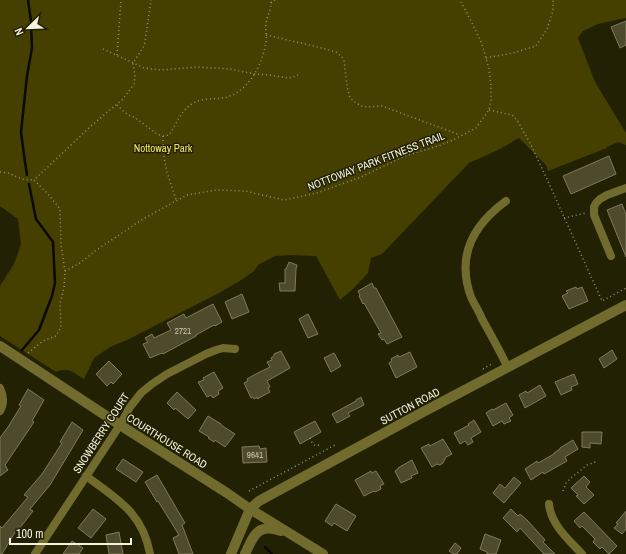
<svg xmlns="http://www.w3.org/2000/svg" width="626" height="554" viewBox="0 0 626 554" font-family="'Archivo Narrow',sans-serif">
<rect width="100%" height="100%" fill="#232103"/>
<!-- green -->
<path fill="#454000" d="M0 0H626V18L598 24 583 31 578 38 595 82 626 133V145L618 142 607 147V148L548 171 546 165 519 138 500 149 469 163 382 254 371 258 368 273 353 289 340 300 316 256 291 255 275 256 258 265 254 271 243 279 219 293 127 340 110 347 94 358 84 379C74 373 68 366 56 372L0 336V286L14 264 21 244 18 219 0 206Z"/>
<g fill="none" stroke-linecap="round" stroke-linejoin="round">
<!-- stream -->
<g stroke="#0b0901" stroke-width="2.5">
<polyline points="27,175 25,162 21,132 27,76 32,48 31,21 28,0"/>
<polyline points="22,350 39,330 52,296 55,283 53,242 36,219 29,184"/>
<polyline points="265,547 272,554"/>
</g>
</g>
<!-- building -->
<g fill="#4d4b2c" stroke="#7d7b5b">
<polygon points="626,21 626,45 620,48 611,27"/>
<polygon points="609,156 616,174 571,194 563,176"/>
<polygon points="622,204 626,215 626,257 607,210"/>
<polygon points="289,262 297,265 296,269 295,291 280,291 279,283 285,283 285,269 286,269"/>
<polygon points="372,283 374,288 376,288 402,337 387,344 384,339 382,340 378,334 381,333 364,303 363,304 359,296 360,295 358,291"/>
<polygon points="576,287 577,289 582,287 588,301 569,309 562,296 568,293 566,291"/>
<polygon points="242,294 249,312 232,319 225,302"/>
<polygon points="213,304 222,322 215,326 214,325 196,335 196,336 163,354 162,353 150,358 143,344 148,342 145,338 152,334 154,338 171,330 167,323 184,314 186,318"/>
<polygon points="308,314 318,334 308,338 299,319"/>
<polygon points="612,350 617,359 604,368 599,359"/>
<polygon points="281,351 290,368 267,381 270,387 268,388 270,392 257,399 257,397 254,399 253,397 251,398 244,383 248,381 247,379 254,375 270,367 267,362 272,360 271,358 274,356 274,354"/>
<polygon points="410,352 417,367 396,378 389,363 392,361 391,359 398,355 399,357"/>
<polygon points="334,353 341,366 331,372 324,358"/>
<polygon points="109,361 122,374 113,384 111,382 107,386 96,374"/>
<polygon points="214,372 223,388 218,391 219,394 213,398 211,395 207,397 198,382 204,380 203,378"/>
<polygon points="574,374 578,384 571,387 572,390 561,395 555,382"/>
<polygon points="540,385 546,396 525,408 519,395 526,391 527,393"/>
<polygon points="28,389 44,400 32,421 34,422 5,465 8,470 0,476 0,438 8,427 21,406 19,405"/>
<polygon points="177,392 196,410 188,419 175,408 174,410 167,403"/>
<polygon points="361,397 364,405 348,413 350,416 337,423 332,414 356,401 356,400"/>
<polygon points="506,403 513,415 509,418 511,421 504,424 502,421 493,426 486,413 492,409 493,410"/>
<polygon points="208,416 221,424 221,425 235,434 225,447 215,440 214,442 208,438 209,437 199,431"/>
<polygon points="474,420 481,432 471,438 473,442 468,445 465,441 460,444 454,433 469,425 468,424"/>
<polygon points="315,421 321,432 300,444 294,432"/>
<polygon points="72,422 83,430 50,485 30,509 33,511 19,529 17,529 2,554 0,554 0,526 2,528 28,497 24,495 42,474 62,443 60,442"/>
<polygon points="582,432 602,432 601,444 590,443 590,448 582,447"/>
<polygon points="443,439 452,454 446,457 443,463 440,465 437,464 432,467 421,448 429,444 430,446"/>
<polygon points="573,440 578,449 565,457 567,461 544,474 543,472 531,480 525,469 537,461 538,463 554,454 554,453 560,449 560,448"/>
<polygon points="259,446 260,449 266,448 267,462 243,463 242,447"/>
<polygon points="123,459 143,472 136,482 116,469"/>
<polygon points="412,460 418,473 411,476 412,478 401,483 395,471 398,469 398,468"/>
<polygon points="371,471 372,473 376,471 384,484 380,486 381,489 375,492 374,491 364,496 355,480"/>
<polygon points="157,475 185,523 182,525 193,554 179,554 173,538 179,535 158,501 157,502 145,482"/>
<polygon points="584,476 590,482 586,487 594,495 584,504 576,496 578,495 571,488"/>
<polygon points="514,477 521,483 504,503 493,493 500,484 505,488"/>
<polygon points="336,504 356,516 347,531 334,523 332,526 325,521"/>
<polygon points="93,509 106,519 91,538 78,528"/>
<polygon points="511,509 518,516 520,514 527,520 545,540 543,542 555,554 544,554 520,528 517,532 503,518"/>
<polygon points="626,511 626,529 622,534 614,528 618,524 616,523"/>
<polygon points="584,512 617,546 609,554 602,547 600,549 593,542 595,539 582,526 580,528 574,521"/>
<polygon points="119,532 123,554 109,554 106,535"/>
<polygon points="485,534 501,540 496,554 487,554 487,552 480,549"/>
<polygon points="72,541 83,548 79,554 63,554"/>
<polygon points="455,543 461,548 457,554 454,554 449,551"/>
</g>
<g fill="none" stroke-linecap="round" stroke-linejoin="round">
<!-- path -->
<g stroke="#93917a" stroke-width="1.5" stroke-dasharray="1 3" stroke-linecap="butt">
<polyline points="271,3 275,0"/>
<polyline points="266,35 318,47 336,52 342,57 344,60 347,86 350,98 355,102 361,106 367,107 382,106 460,135"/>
<polyline points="103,49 144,68 161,70 197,67 230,69 255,74 269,75 288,78 293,77 298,75"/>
<polyline points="117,55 121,0"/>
<polyline points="486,58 513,53 536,46 547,29 553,11 553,0"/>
<path d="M117 105 122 110 128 115 134 117 157 134 163 136 169 135C177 124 180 111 192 104 204 96 218 101 230 96 251 88 263 62 266 42 267 36 265 30 266 24 267 15 272 9 271 0"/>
<polyline points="489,110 512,115 517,120 530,143 546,177 602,301 626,288"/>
<polyline points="163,136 163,152 167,172 176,200"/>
<polyline points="0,172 8,173 22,179 34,180"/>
<polyline points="564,218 586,213"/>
<polyline points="65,271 80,263 95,251 143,219 187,195 216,190 245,191 284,200 317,193 361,177 405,156 441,145 453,140 476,128 489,110 491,100 491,86 489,69 482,44 470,19 460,0"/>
<polyline points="28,353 43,341 56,336 61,327 60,304 64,288 65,271 61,245 60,209 48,194 34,180 92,125 123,99 134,84 135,77 133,63 143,48 145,42 151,0"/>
<polyline points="483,369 493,363"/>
<path d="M310 438C312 443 314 447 319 445"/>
<polyline points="249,491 335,445"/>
<polyline points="563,491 566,483 571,478 587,465 598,461"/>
</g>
<!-- minor -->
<g stroke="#716c2e" stroke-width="8">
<path d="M506 201C473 225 456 256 471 297 474 304 479 311 482 319 491 335 500 351 508 368"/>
<polyline points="611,256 594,215 594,207 596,203 600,199 607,195 626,188"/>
<path d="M0 388C4 396 4 404 0 411"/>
<path d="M86 476C117 499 143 513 150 554"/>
<path d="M549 504C551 525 569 540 582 554"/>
<polyline points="35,554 120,425 130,407 141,393 152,384 167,374 206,354 216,350 223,348 235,349"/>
</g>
<!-- tertiary -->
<g stroke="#716c2e" stroke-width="10">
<polyline points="0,346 120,425 227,493 250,509 323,554"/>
<polyline points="231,554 250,509 259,501 423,412 626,305"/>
<path d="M245 554C254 535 257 523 281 531"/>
</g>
</g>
<g text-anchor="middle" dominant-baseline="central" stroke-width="3" stroke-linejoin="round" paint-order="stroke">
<!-- number labels -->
<g font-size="9" fill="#cac8b3">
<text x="183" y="331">2721</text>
<text x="255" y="455">9641</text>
</g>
<!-- park labels -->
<g font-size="11" fill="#f1e65f" stroke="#232103">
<text x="163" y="148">Nottoway Park</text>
</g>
<!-- street labels -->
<g font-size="11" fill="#f3f2e0" stroke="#232103">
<text transform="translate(376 161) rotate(-21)">NOTTOWAY PARK FITNESS TRAIL</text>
<text transform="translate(410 406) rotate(-28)">SUTTON ROAD</text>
<text transform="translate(101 433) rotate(-57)">SNOWBERRY COURT</text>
<text transform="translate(167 441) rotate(32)">COURTHOUSE ROAD</text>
</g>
</g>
<!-- north arrow -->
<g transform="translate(28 28) rotate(247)" stroke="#232103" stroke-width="3" paint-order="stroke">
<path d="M0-3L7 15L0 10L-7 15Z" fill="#f3f2e0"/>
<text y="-6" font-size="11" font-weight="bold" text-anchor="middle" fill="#f3f2e0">N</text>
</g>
<!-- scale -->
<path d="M10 538v6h121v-6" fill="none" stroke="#f3f2e0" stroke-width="2"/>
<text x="16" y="538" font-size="12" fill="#f3f2e0" stroke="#232103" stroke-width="3" paint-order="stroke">100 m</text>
</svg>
